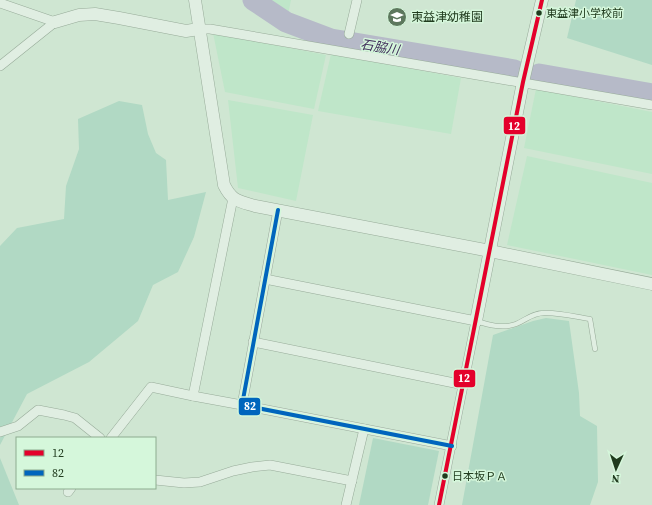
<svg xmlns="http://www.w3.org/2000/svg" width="652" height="505" viewBox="0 0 652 505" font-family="'Source Serif 4','Noto Sans JP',serif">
<rect width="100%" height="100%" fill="#cfe6d2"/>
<!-- farmland -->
<g fill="#bfe6c9">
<polygon points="264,0 291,0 288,15"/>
<polygon points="213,33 326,55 314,109 225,92"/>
<polygon points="331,54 461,78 451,134 318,111"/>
<polygon points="536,89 652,112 652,174 524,148"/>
<polygon points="228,100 313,115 296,201 238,188"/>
<polygon points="527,156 652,183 652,275 507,245"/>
</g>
<!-- green -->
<g fill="#b1d9c4">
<polygon points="576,0 652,0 652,65 567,38"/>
<polygon points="119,101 142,105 148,134 156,153 166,160 168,200 206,192 194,237 178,272 153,285 138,321 89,362 27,394 0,445 0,246 17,228 64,219 66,186 79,149 78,119"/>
<polygon points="546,318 569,321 579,393 580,416 597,426 598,482 590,505 462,505 493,335 533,321"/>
<polygon points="373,438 439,451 428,505 359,505"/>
<polygon points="0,458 19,505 0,505"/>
</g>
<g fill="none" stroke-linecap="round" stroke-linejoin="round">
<!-- river -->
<g stroke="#b6bac8" stroke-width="21">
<polyline points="253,0 286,22 331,39 515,70"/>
<polyline points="539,74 652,94"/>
</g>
<!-- service casing -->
<g stroke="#97ab99" stroke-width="5.5">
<path id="service" d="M476 321C489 325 503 329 516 324 526 320 532 313 544 313 558 312 576 317 590 319L595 349"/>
</g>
<!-- minor casing -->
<g stroke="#97ab99" stroke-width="10">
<g id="minor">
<polyline points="0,3 55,22"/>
<polyline points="199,29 210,29 652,105"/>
<polyline points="349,34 357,0"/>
<polyline points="0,66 55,22"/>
<polyline points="278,210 242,405 452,446"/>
<polyline points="265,279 476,321 439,505"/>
<polyline points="253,342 464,385"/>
<polyline points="193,396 233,198"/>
<polyline points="0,432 18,426 38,410 64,415 75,418 100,438"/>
<polyline points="111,438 151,387 193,396 242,405"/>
<polyline points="155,480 184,483 200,482 233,471 252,467 270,465 352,481"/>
<polyline points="68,492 71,488"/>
<polyline points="346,505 364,429"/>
</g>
</g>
<!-- tertiary casing -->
<g stroke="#97ab99" stroke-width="13">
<g id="tertiary">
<path d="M195 0 224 185C232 201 238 201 255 206L490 251 652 284"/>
<polyline points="55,22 79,15 95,14 119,18 186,31 199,29"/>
<polyline points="476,321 523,82 542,0"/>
</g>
</g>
<!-- service -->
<use href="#service" stroke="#e0eee2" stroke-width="4.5"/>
<!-- minor -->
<use href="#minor" stroke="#e0eee2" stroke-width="9"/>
<!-- tertiary -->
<use href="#tertiary" stroke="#e0eee2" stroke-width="12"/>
<!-- bus-1 casing -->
<g stroke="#d5f7db" stroke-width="7">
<polyline id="bus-1" points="439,505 523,82 542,0"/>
</g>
<!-- bus-2 casing -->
<g stroke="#d5f7db" stroke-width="7">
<polyline id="bus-2" points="278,210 242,405 452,446"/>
</g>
<!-- bus-1 -->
<use href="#bus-1" stroke="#e4002b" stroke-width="4"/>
<!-- bus-2 -->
<use href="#bus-2" stroke="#0065bd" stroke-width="4"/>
</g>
<!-- icons -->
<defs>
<g id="school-disc" transform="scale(1)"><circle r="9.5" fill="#5d775d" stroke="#d5f7db"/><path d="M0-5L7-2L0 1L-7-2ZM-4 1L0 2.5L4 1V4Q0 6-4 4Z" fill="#fff"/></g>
</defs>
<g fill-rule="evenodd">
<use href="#school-disc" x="397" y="17"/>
</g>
<!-- markers -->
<g fill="#203b1e" stroke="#d5f7db" stroke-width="1.5">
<circle cx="539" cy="13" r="3.5"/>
<circle cx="445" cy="476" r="3.5"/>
</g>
<g text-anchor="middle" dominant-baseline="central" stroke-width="3" stroke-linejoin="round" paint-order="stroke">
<!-- bus labels -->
<g font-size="11" fill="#203b1e" stroke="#d5f7db" text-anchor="start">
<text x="546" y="13">東益津小学校前</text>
<text x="452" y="476">日本坂ＰＡ</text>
</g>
<!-- poi labels -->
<g font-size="12" fill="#203b1e" stroke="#d5f7db" text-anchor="start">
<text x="411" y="17">東益津幼稚園</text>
</g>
<!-- water labels -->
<g font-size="13" font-style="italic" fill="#402d5b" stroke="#d5f7db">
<text transform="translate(380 47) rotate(9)">石脇川</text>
</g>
</g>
<g stroke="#d5f7db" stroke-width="1.5">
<rect x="503" y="116" width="23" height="19" rx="4" fill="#e4002b"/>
<rect x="453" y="369" width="23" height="19" rx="4" fill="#e4002b"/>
<rect x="238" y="397" width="23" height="19" rx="4" fill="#0065bd"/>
</g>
<g font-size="11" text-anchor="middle" font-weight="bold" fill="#fff">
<text x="514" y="130">12</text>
<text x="464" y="382">12</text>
<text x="250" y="410">82</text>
</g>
<!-- legend -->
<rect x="16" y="437" width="140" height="52" fill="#d5f7db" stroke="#8dac8f"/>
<rect x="24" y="450" width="20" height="6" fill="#e4002b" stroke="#8dac8f"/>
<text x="52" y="457" font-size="12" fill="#203b1e">12</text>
<rect x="24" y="470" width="20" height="6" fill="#0065bd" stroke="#8dac8f"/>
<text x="52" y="477" font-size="12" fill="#203b1e">82</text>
<!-- north arrow -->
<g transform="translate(616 469) rotate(183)" stroke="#d5f7db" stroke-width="3" paint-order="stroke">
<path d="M0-3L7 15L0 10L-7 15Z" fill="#203b1e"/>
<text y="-6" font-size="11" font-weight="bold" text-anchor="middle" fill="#203b1e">N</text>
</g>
</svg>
